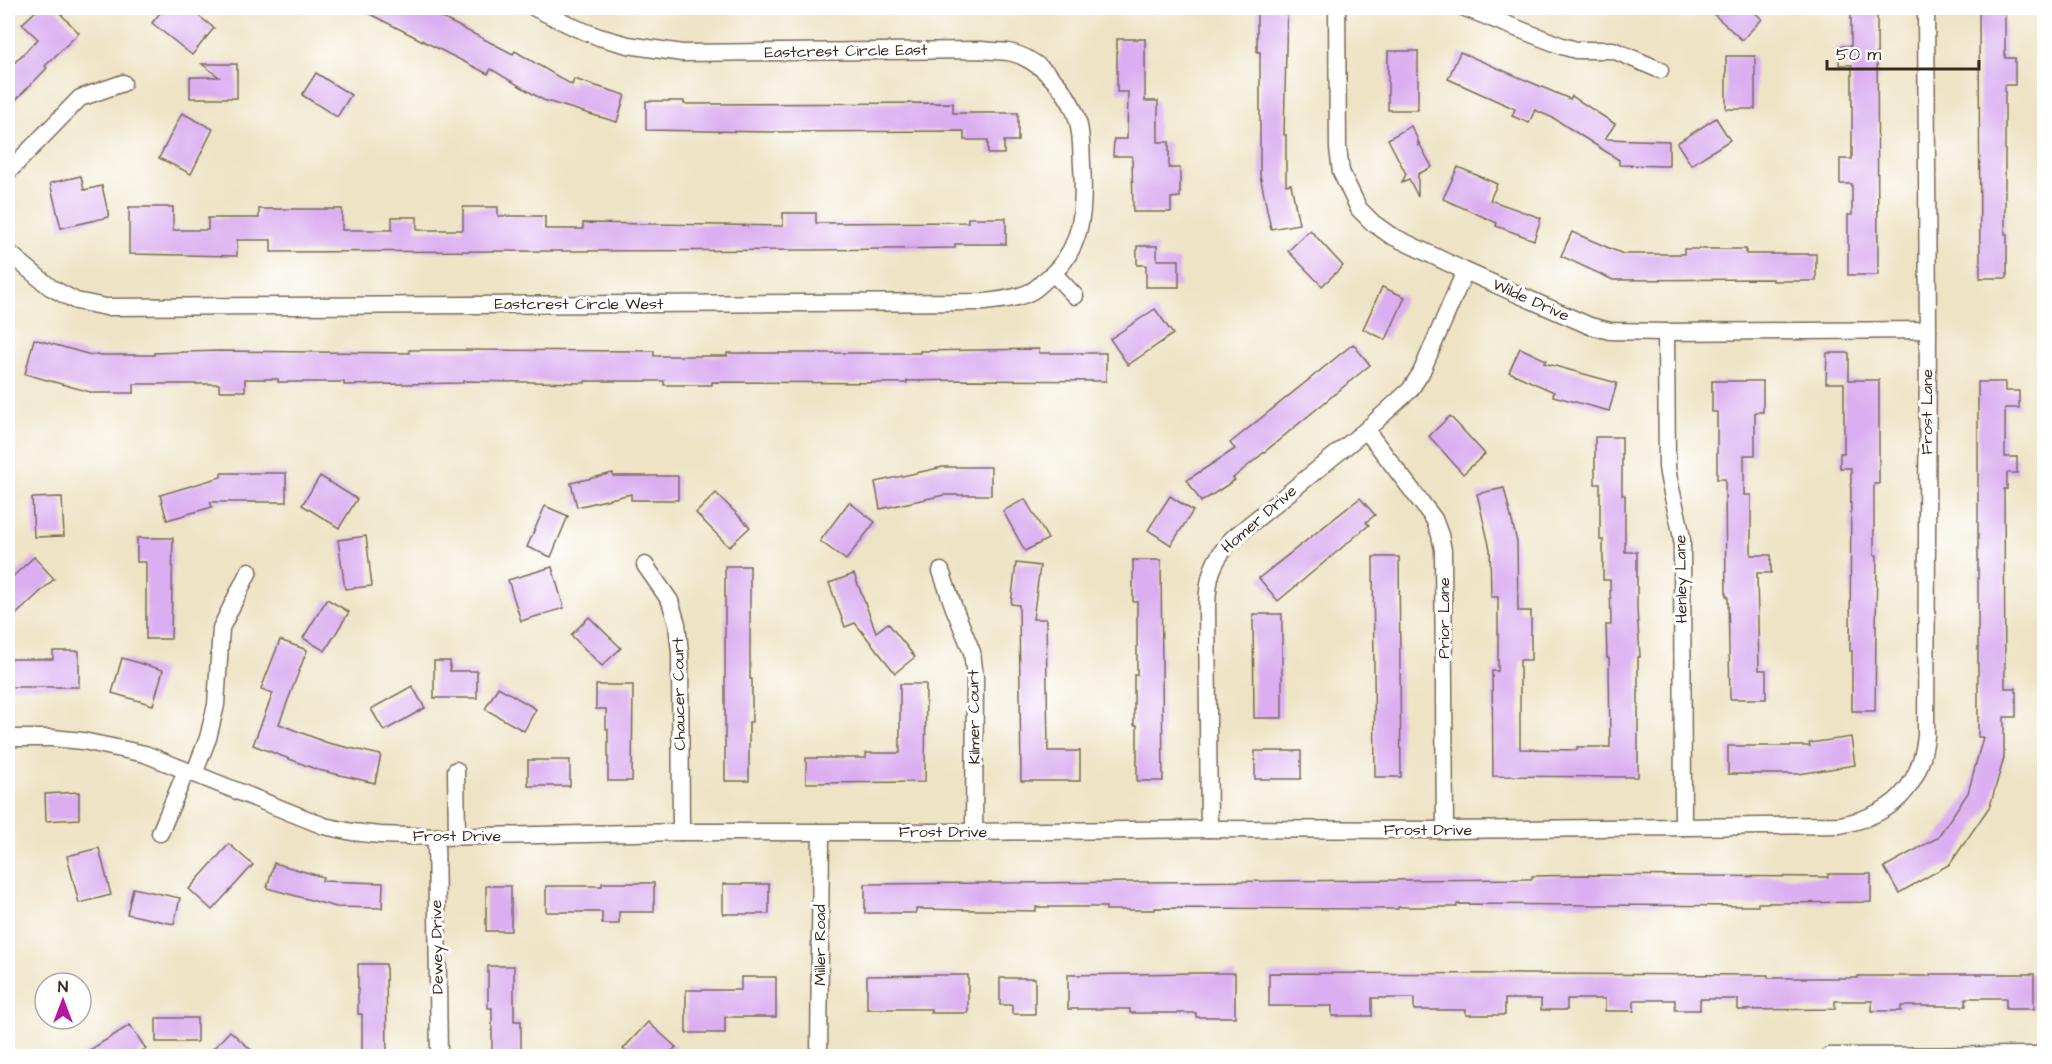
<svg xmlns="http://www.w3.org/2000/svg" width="2052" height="1064" viewBox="0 0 2052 1064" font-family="'Architects Daughter',sans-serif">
<rect width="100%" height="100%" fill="#fff"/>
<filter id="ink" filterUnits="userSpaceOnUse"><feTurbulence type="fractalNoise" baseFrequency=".0167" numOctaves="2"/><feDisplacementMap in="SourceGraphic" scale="12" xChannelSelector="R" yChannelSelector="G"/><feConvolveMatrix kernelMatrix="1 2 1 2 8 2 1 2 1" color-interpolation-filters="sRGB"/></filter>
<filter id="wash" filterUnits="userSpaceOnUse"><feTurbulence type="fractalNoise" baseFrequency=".008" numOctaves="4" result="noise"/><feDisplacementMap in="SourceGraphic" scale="24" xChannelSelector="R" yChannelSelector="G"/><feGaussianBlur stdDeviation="1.35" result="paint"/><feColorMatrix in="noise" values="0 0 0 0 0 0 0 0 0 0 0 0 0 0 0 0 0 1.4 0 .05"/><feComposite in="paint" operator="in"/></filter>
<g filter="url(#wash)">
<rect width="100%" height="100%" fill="#eee3c5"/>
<g id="blocks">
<!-- building -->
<g fill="#daaef0">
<polygon points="39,8 55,8 79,33 45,66 47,68 8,108 8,69 38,39 22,24"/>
<polygon points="164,8 189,8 214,28 192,55 152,23"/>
<polygon points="358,8 423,8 513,54 515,51 572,85 574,79 625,95 617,122 543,100 491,69 488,74"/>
<polygon points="1257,8 1287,8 1284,135 1286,135 1286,185 1291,184 1299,224 1271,229 1260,175 1260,52 1257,52"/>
<polygon points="1707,8 1750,8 1762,19 1742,40"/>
<polygon points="1851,8 1877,8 1878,275 1848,275 1848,215 1852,215 1852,184 1840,184 1840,159 1852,159 1852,65 1839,65 1839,46 1851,46"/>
<polygon points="1979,8 2005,8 2005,58 2015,58 2015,85 2005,85 2005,234 2007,234 2007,278 1980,278"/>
<polygon points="1117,39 1145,39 1145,101 1158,101 1158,142 1169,142 1169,168 1180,168 1180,197 1171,198 1171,212 1133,212 1132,156 1113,156 1114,139 1127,139 1128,92 1117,92"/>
<rect x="1388" y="51" width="30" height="59"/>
<polygon points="1460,52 1570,99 1572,96 1615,124 1605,139 1669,141 1669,166 1619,165 1619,160 1555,119 1535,110 1529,123 1512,116 1515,109 1448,79"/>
<rect x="1726" y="56" width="29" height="53"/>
<polygon points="202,64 237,64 237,98 190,98 190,77 219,77"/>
<polygon points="316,73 351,95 337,117 302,95"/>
<polygon points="646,101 684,101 684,104 953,103 953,113 1018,113 1018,141 1004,141 1004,154 988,154 988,140 964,140 964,131 770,132 646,130"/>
<polygon points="182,113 213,129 191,174 159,158"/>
<polygon points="1716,118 1730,140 1691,165 1677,143"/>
<polygon points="1411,126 1418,140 1418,147 1419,143 1432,167 1418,174 1418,197 1409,179 1402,182 1406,174 1388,139"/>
<polygon points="1458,167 1497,184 1490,200 1541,218 1534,240 1496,226 1497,223 1443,199"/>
<polygon points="81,176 84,190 102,186 109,217 61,228 50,183"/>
<polygon points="129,207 173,207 173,230 208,230 208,218 259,218 259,209 342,209 342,230 392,230 392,217 417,217 417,230 463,230 463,207 498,207 498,216 545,216 545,229 583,229 583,223 783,226 783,213 816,213 816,223 968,222 968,218 1006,218 1006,244 955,244 955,248 816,250 271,252 271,240 237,240 237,256 129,254"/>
<polygon points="1310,230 1343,266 1322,286 1288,251"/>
<polygon points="1572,232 1623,254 1684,254 1684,249 1746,249 1746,254 1816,254 1816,281 1773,281 1773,279 1613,280 1561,256"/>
<polygon points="1137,246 1157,246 1157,260 1179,260 1179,287 1146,287 1146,265 1137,265"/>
<polygon points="1382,287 1405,297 1386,340 1363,329"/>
<polygon points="1155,309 1173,334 1128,365 1110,339"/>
<polygon points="34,339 91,355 154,355 154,353 219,351 409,353 409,350 463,350 654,351 654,356 727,356 727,353 920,353 920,351 1039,349 1039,353 1106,353 1106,381 968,380 907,381 907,383 712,382 712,385 664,385 664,381 585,381 585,383 463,381 463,383 344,385 344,382 278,382 278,379 245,379 245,391 219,391 219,384 134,384 134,393 94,393 25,374"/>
<polygon points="1353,344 1370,365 1233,478 1235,480 1201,502 1187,480 1235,449 1230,443"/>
<polygon points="1520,348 1546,360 1544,363 1617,383 1609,411 1553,396 1554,392 1509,372"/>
<polygon points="1827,353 1849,353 1849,380 1879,380 1879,484 1874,484 1874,555 1877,555 1875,711 1852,711 1852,651 1850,651 1851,468 1840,468 1840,453 1844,453 1844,383 1826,383"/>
<polygon points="1712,381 1763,381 1763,412 1755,412 1755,455 1744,455 1744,495 1751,495 1751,555 1771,555 1771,573 1757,573 1759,670 1766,670 1766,699 1730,699 1728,596 1726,596 1725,479 1717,479 1717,412 1712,412"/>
<polygon points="1978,382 2005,382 2005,391 2019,391 2019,408 2005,408 2005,457 2017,457 2017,473 2007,473 2007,489 2004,489 2005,688 2016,688 2016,717 2004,717 2004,758 1990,806 1950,864 1899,893 1884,867 1937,838 1968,793 1983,737 1978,737"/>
<polygon points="1450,416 1485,454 1463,474 1429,436"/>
<polygon points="1595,437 1622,437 1622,495 1625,495 1625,552 1637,552 1637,609 1640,657 1638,657 1638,777 1493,776 1492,671 1498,671 1498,597 1491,597 1490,549 1477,494 1504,488 1517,542 1518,611 1531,611 1531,660 1520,660 1520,749 1577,750 1577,747 1610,747 1609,658 1607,658 1606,625 1611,625 1610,580 1603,580 1603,540 1600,540 1600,484 1595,484"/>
<polygon points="943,467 991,467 991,495 944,495 880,509 875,482"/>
<polygon points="221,473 286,473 286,502 210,502 212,507 167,520 160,495 221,477"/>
<polygon points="613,473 613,476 678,476 678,500 631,500 631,494 577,507 571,483"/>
<polygon points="320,476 357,499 339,528 302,505"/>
<polygon points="716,493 750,527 729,547 696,513"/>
<polygon points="1170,496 1193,511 1171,545 1148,530"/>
<polygon points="62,497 64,536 34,537 32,498"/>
<polygon points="1360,498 1375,515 1366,522 1369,525 1278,601 1259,578"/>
<polygon points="1025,499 1048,539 1025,551 1003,511"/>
<polygon points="849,502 875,522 846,560 820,541"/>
<polygon points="545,506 568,516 551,557 527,547"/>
<polygon points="366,536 372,586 345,589 338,540"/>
<polygon points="137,538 173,538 171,639 146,639 146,562 137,562"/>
<polygon points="34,557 54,579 8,622 8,581"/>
<polygon points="1373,557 1399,557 1401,777 1375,777"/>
<polygon points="1133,560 1161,560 1163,781 1137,781 1137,725 1134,725 1134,675 1137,675 1137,602 1133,602"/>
<polygon points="1016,563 1040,566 1033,619 1046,619 1048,751 1080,751 1080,781 1021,781 1019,605 1011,604"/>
<polygon points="725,566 750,566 750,679 752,679 752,722 749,722 749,781 725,781"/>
<polygon points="552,567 564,608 521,621 508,580"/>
<polygon points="854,574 876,632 888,623 915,657 895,673 855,623 845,627 829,583"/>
<polygon points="327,599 349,612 325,651 303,638"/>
<polygon points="1253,614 1282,614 1282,718 1254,718"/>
<polygon points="589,617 621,648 602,666 571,635"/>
<polygon points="280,640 307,650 279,724 328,743 381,755 375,783 318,770 253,745 273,693 261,689"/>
<polygon points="53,651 79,651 79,687 8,687 8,659 53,659"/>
<polygon points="122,658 163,670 153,705 112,693"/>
<polygon points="434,661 450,661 450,671 477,671 477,698 434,698"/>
<polygon points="900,684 926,684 925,782 806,783 806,758 866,758 866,753 900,753"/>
<polygon points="596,685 633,685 632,781 608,781 608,729 606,729 606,709 596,709"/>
<polygon points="412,686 425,708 384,731 371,709"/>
<polygon points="498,687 536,709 524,731 485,709"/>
<polygon points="1851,737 1855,765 1799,774 1728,774 1728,746 1810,746 1809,743"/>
<rect x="1255" y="751" width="46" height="28"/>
<rect x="528" y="760" width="42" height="26"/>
<polygon points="79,792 79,819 46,821 45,794"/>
<polygon points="229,844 253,865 212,910 189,889"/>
<polygon points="99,848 111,895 79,903 67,856"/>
<polygon points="274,863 323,877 322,881 383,883 382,908 336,907 267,888"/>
<polygon points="1828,874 1871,874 1871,902 1758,903 1758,906 1457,904 1457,907 1398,907 1398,909 1155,908 1155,910 1106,910 1106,907 1036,907 1036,911 916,909 916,913 865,913 865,884 1532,879 1532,876 1586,875 1828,877"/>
<polygon points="602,883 654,883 654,912 619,912 619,924 602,924 602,912 546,912 546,886 602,886"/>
<rect x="723" y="884" width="46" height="30"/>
<rect x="486" y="886" width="25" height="45"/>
<polygon points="133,888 180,898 174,924 127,914"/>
<polygon points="358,964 386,964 387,1056 362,1056 362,1014 358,1014"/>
<polygon points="488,966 514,966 514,1021 521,1021 521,1056 492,1056 492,1008 488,1008"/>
<polygon points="1196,973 1235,973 1235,1017 1196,1017 1196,1013 1130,1013 1130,1009 1068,1009 1068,975"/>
<polygon points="1269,973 1768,975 1768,978 1858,978 1858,976 1930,976 1930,974 2034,974 2034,1009 2006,1009 2006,998 1966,998 1966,1006 1901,1006 1901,1011 1872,1011 1872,1001 1835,1001 1835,1009 1738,1010 1738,999 1700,999 1700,1010 1675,1010 1675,1000 1634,1000 1634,1011 1605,1011 1605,999 1567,999 1567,1010 1541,1010 1541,999 1505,999 1505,1015 1466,1015 1466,1010 1414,1010 1414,998 1372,998 1372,1016 1332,1016 1332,1006 1269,1006"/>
<polygon points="931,975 968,975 968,1013 931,1013 931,1009 867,1009 867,976"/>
<polygon points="741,977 776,977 776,1017 725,1017 725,1033 686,1033 686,990 741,990"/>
<polygon points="1000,978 1035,978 1035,1014 1012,1014 1012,1005 1000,1005"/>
<rect x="156" y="1018" width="41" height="24"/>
<polygon points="648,1022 676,1047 667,1056 632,1056 623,1049"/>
<polygon points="130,1025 146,1049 133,1056 80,1056"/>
<polygon points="230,1031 258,1056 222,1056 213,1049"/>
</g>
</g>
</g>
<g filter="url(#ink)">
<use href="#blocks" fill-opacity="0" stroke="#7a6b58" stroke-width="1.5"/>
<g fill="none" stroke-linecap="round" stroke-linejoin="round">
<!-- street casing -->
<g stroke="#7a6b58" stroke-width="19">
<g id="street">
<polyline points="1337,8 1338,148 1341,172 1359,209 1373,223 1390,235 1465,271 1590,326 1610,331 1666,332 1928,330"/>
<polyline points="1465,8 1562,46 1576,50 1613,50 1660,70"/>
<polyline points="8,172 80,98 123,83"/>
<path d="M8 252 50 287 76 301 106 307 985 302C1000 300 1016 299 1030 292 1035 290 1040 285 1044 281 1083 252 1085 210 1082 165 1081 149 1082 131 1076 115 1067 89 1037 57 1008 52 999 51 990 51 981 50L682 53 628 45 599 37 576 28 535 8"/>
<polyline points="1054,274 1075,296"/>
<path d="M1666 332 1667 467C1670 492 1679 515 1682 540L1683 827"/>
<polyline points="1366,430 1434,519 1440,535 1443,550 1445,830"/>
<polyline points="645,565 670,601 677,624 680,653 681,832"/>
<polyline points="941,571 954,608 972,652 975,677 974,832"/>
<path d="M8 738H52L83 741 145 754 324 826 352 832 380 835 436 837 681 832H974L1209 829 1445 830 1840 825C1892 815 1920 789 1926 736L1928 330 1926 8"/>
<polyline points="456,770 457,836"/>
<polyline points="194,774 208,738 216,705 221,628 249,571"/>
<path d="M1209 829 1207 606C1208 576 1212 561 1233 538L1366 430 1410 390 1421 373 1465 271"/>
<polyline points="160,833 186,771"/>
<polyline points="436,837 439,1056"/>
<polyline points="819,1056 821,833"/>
<polyline points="1829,1056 2044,1055"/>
</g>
</g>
<!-- street -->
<use href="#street" stroke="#fff" stroke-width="16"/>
</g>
</g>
<g text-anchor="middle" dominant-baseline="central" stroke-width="6" stroke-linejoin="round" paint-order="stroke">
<!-- street labels -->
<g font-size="16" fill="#3b2a1e" stroke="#fff">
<text transform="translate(846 51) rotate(-1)">Eastcrest Circle East</text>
<text transform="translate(1531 300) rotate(24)">Wilde Drive</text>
<text x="579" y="304">Eastcrest Circle West</text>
<text transform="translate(1927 412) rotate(-90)">Frost Lane</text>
<text transform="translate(1259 519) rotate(-41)">Homer Drive</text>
<text transform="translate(1681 579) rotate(-91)">Henley Lane</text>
<text transform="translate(1444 618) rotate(-90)">Prior Lane</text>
<text transform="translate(679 694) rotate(-91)">Chaucer Court</text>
<text transform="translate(974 717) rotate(-91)">Kilmer Court</text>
<text x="1428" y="830">Frost Drive</text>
<text x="943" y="832">Frost Drive</text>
<text x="457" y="836">Frost Drive</text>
<text transform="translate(820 945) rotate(-90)">Miller Road</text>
<text transform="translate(437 947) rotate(-91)">Dewey Drive</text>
</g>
</g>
<!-- margin -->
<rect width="2052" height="1064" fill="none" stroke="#fff" stroke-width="30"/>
<!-- north arrow -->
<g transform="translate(63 1001)"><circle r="28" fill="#ffffff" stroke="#b1aaa5" stroke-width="1.5"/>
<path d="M0-4.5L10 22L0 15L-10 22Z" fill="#b5179e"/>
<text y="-9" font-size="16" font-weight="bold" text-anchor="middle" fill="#3b2a1e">N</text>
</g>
<!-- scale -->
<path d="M1827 60v9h152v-9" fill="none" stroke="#3b2a1e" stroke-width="3"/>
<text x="1836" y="60" font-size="18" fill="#3b2a1e" stroke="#ffffff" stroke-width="4.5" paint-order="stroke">50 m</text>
</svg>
